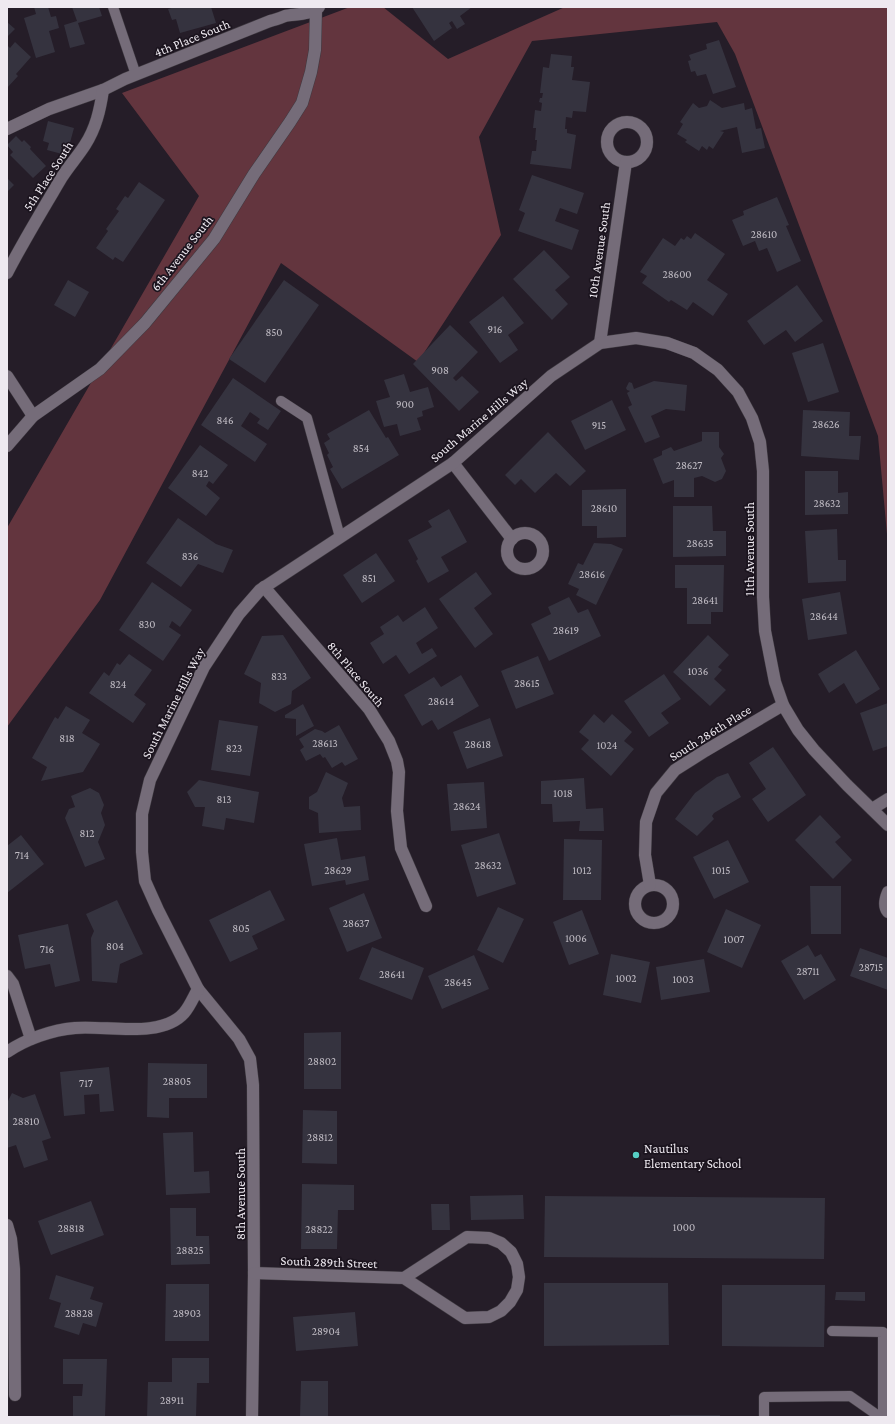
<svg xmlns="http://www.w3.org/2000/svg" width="895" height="1424" viewBox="0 0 895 1424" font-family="'Crimson Pro',serif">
<rect width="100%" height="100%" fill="#251d28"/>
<!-- green -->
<polygon fill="#63353e" points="350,7 383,7 448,59 565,7 888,7 888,545 878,436 735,54 717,22 532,41 479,137 501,235 418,362 281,263 100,600 7,727 7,528 199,196 122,93"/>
<!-- building -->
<g fill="#35333f">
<polygon points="34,7 48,7 51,17 56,16 59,28 49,31 55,52 36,58 24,18 36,14"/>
<polygon points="72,7 99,7 102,16 78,23 85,44 70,48 64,25 77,21"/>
<polygon points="175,7 211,7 216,23 180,33 176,19 172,20 168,9"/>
<polygon points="412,7 472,7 460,16 465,24 457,29 452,21 449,23 452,28 434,41"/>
<polygon points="7,22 15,29 7,37"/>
<polygon points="719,40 736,87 713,94 706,74 697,76 695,71 691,72 688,61 691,60 689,55 707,49 706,44"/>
<polygon points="15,42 31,57 16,74 18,76 7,88 7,45 10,48"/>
<polygon points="551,54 572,56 571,67 574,67 572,80 590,82 586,112 573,111 572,118 566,117 565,129 567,129 567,133 576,135 571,169 530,164 532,151 536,151 537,140 535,140 536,128 533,128 535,110 541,111 542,103 539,102 540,98 542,98 543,93 540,93 543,67 549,68"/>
<polygon points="710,100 722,108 744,103 745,110 752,108 756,129 761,128 765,148 742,153 737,127 720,131 724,132 713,149 709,146 707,150 702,146 699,151 685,142 687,140 677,134 683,124 680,122 693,103 699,108 707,106"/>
<polygon points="48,121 74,128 68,150 63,149 62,154 47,150 49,143 43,141"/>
<polygon points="16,136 22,142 24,140 31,147 30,149 46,166 33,178 10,155 13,152 7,145"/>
<polygon points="532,175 584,193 577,214 560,208 555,221 579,230 572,250 518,231 525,213 519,210"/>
<polygon points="7,178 14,185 7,192"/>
<polygon points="139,182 165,200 123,262 115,257 113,260 96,248 108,231 106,229 119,211 116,209 125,196 128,198"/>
<polygon points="777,197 789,225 786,226 801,261 777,272 767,248 759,251 755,241 743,246 732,220 744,215 743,211"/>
<polygon points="695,233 725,254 707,280 728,294 713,316 693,302 687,310 671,300 669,302 642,283 647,276 640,272 663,238 675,246 681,238 684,240 687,236 691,239"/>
<polygon points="544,250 570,277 555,290 568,304 552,320 513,279"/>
<polygon points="68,280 89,292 75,317 54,305"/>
<polygon points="284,280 319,305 265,383 229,359"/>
<polygon points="797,285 823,321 795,342 786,330 764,345 747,321"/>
<polygon points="503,296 524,323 508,335 518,350 500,363 469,322"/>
<polygon points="450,325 478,352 453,378 456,381 462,376 479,392 459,411 413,364"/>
<polygon points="823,343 839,392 808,402 792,353"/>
<polygon points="404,374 410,392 428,387 434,407 422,411 423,416 417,418 421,430 400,436 397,424 384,427 376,401 390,397 384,380"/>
<polygon points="233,378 281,411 268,430 257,423 260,419 250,412 241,426 267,444 255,462 201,425"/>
<polygon points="654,381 687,385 685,411 666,409 651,416 660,437 645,443 628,407 632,405 627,393 630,391 627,390 626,388 629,382 632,383 634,389"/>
<polygon points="612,400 626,430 585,450 571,421"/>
<polygon points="369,410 386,438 388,437 399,455 342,489 330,469 333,467 327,455 329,453 324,443 330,439 327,434"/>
<polygon points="803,410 850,412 849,436 861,436 859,460 801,456"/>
<polygon points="548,432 586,471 570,486 556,473 535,493 521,479 515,485 505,475"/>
<polygon points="702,432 719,432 719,447 724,454 721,458 726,471 722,479 715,482 702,476 694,478 694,497 674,497 674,480 663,484 653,459 662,455 662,451 671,447 674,451 702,441"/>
<polygon points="200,445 228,465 213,484 209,481 206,486 220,498 206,516 168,488"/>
<polygon points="805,471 838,471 838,493 848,492 848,514 805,515"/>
<polygon points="626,489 626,537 597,538 597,526 582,526 582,490"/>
<polygon points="673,506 712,506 713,531 726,531 726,556 673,557"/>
<polygon points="449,509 467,542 441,557 449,571 428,583 416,561 418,559 408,540 432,527 428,521"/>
<polygon points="178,518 216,544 233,550 223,573 198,564 181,587 146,563"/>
<polygon points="837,529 838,560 846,560 846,581 808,583 805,531"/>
<polygon points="594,543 611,544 623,549 596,605 576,595 579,589 568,584 578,563 583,565"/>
<polygon points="376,553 395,581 362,603 343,575"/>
<polygon points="675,565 724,565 723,612 711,612 711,624 687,624 687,588 675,588"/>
<polygon points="476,572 492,594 474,608 493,634 475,648 439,599"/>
<polygon points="152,582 192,610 180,627 172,621 169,627 181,635 163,661 119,630"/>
<polygon points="840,592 847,634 808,640 802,599"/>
<polygon points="569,597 578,613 588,609 601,636 549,661 531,624 551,614 548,607"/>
<polygon points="425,607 438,628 416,643 422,654 432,648 437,656 409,674 396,655 383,664 370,643 384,634 380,627 398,615 403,622"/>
<polygon points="283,635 311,678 292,691 291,704 275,712 259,703 261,683 244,674 262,636"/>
<polygon points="708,635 729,655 718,667 722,670 714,679 726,690 710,706 673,672"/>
<polygon points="856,650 880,689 856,704 844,683 829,693 818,674"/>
<polygon points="129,654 152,670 134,695 146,704 133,723 89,693 104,672 109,676 117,663 120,665"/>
<polygon points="538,656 554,694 516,709 501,671"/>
<polygon points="664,674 681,699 661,713 669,723 649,737 624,701"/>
<polygon points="461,675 479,706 438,730 432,720 422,726 404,695 434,677 441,687"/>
<polygon points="888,703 888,746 873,751 860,713"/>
<polygon points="303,704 314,726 296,736 296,719 285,718 285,715"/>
<polygon points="66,706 90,720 82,733 100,744 83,772 41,781 47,767 32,758 55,717 58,719"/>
<polygon points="594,714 604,723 612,714 632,732 624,741 634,749 611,776 581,749 589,740 579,732"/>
<polygon points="490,718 503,756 467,769 453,732"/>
<polygon points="219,720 258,726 250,776 211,770"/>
<polygon points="339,725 358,759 345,766 342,762 332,768 325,757 323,758 320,754 306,761 300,750 304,747 299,739 315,729 322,731 325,733"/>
<polygon points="773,747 806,795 768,822 752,799 766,789 749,763"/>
<polygon points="326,772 348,783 342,798 344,807 360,806 361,830 319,833 318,813 309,809 309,797 317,792"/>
<polygon points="728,773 741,797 714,813 712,816 714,819 697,836 675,819 695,793 717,777"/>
<polygon points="584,778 586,809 603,808 604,831 579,831 580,821 553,822 552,804 541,804 541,781"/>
<polygon points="199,780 259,792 254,823 226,818 224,830 202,826 205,807 195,807 187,792"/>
<polygon points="484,782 487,828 451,831 447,784"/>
<polygon points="90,788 99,793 104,805 101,813 105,825 98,842 105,859 85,867 65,818 69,809 75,807 71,796"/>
<polygon points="820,815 841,837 835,842 852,860 833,879 795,840"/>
<polygon points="499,833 516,884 477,897 461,845"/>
<polygon points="21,835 44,864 7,893 7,846"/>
<polygon points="337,838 341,860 365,856 369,880 346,885 345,880 312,886 304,844"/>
<polygon points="564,839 602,840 601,900 563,900"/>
<polygon points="728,840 749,882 714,899 693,857"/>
<polygon points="810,886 841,886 841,934 811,934"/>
<polygon points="270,890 285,920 252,936 258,949 230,962 209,920"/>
<polygon points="364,893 382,938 347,952 329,908"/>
<polygon points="117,900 143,954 120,964 117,983 92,981 91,938 94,931 86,914"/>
<polygon points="498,907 524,919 503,963 477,950"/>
<polygon points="726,909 761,925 742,968 707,952"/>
<polygon points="582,910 599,954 569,965 553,922"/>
<polygon points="68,924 80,981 55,987 50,964 25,969 18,935"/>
<polygon points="808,945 815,957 821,954 836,980 804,1000 781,961"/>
<polygon points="372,947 424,968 412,1000 359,979"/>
<polygon points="860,948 888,958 888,990 850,976"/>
<polygon points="611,954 650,962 641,1003 603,995"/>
<polygon points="474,955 489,989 442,1009 428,976"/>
<polygon points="704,959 710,992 661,1000 656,967"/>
<polygon points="341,1032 341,1089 304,1089 304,1033"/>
<polygon points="148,1063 207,1064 207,1098 169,1098 169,1118 147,1117"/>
<polygon points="109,1067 114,1111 100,1112 99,1094 84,1095 85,1114 64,1116 60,1072"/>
<polygon points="12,1093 23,1098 35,1094 51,1138 42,1141 48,1160 24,1168 16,1145 7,1148 7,1103"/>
<polygon points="303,1110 337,1111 337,1164 302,1163"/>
<polygon points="193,1132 194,1172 209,1171 210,1193 166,1195 163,1133"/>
<polygon points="302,1184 354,1185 354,1210 338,1210 337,1249 301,1249"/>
<polygon points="523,1195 524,1219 471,1220 470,1196"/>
<polygon points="545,1196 825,1198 824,1259 544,1257"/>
<polygon points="91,1201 104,1235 51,1255 38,1221"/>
<polygon points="431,1204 449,1204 450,1230 432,1230"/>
<polygon points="170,1208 196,1208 196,1236 209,1236 210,1264 171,1265"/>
<polygon points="56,1275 94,1287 90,1299 103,1303 96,1327 83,1323 79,1335 54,1327 61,1303 49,1299"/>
<polygon points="544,1283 668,1283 669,1345 544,1346"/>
<polygon points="166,1284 209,1284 209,1341 165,1341"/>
<polygon points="722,1285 825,1285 824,1347 722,1346"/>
<polygon points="836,1292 865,1292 865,1301 835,1300"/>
<polygon points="355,1312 358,1346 296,1351 293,1317"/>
<polygon points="172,1358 209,1358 209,1383 197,1383 196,1417 147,1417 148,1382 172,1382"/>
<polygon points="63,1359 107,1359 105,1417 73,1417 73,1396 82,1396 83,1384 63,1384"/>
<polygon points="301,1381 328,1381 328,1417 300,1417"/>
<rect x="670" y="1415" width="50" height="2"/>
</g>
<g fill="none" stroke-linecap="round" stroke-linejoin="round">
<!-- lane casing -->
<g stroke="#3f3a41" stroke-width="11">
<g id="lane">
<polyline points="113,7 136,75"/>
<polyline points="281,401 307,418 340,537"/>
<polyline points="832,1331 883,1332 883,1417"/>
<polyline points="764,1417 764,1397 850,1396 880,1417"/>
</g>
</g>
<!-- street casing -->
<g stroke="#3f3a41" stroke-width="13">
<g id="street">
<circle cx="627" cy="142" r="20"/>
<path d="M7 129 49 109 103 90 125 79 270 21C275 20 280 18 285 16 295 14 311 15 319 7"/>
<path d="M7 273C24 240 43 209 62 177 69 166 78 156 85 145 96 128 100 110 103 90"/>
<polyline points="600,343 626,162"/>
<polyline points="7,376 33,416"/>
<polyline points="7,446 33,416 100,369 145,323 214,239 254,174 290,122 302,103 311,72 315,50 316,10"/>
<polyline points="453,463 512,539"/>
<circle cx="525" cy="551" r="18"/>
<polyline points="264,587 369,709 389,741 397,761 399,772 397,811 401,848 426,906"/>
<polyline points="872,809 888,799"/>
<circle cx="654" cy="904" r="19"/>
<polyline points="650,885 645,855 646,822 656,793 675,770 705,751 783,705"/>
<path d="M888 892C885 899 883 906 888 912"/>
<polyline points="7,976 13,984 31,1039"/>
<polyline points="198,989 239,1039 250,1059 253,1085 254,1273 252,1417"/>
<path d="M7 1052C26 1039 52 1030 75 1028 106 1025 161 1039 184 1013 190 1006 194 996 198 989L158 910 145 881 142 852V814L150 780 204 667 239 614 260 590 453 463 551 376 600 343 636 338 667 343 694 353 718 370 738 392 752 418 760 442 763 471V597L765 631 775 682 783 705 798 730 814 750 847 785 888 825"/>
<polyline points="7,1225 11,1239 14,1269 15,1395"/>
<polyline points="254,1273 404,1278 467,1237 489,1238 501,1243 511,1252 517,1264 519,1277 517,1290 510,1302 501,1311 489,1317 465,1318 404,1278"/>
</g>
</g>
<!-- lane -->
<use href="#lane" stroke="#756c79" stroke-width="10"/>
<!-- street -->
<use href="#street" stroke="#756c79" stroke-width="12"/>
</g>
<!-- markers -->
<circle fill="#56cec4" stroke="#1b141e" stroke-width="1.5" cx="636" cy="1155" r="4"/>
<g text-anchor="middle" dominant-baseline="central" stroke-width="3.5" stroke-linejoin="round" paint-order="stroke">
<!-- number labels -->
<g font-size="11" fill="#c0bcc4">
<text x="764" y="234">28610</text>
<text x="677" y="274">28600</text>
<text x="495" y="329">916</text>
<text x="274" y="332">850</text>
<text x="440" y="370">908</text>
<text x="405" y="404">900</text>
<text x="225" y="420">846</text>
<text x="826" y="424">28626</text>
<text x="599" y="425">915</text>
<text x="361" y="448">854</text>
<text x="689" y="465">28627</text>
<text x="200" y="473">842</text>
<text x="827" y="503">28632</text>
<text x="604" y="508">28610</text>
<text x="700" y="543">28635</text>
<text x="190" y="556">836</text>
<text x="592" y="574">28616</text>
<text x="369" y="578">851</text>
<text x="705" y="600">28641</text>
<text x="824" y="616">28644</text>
<text x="147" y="624">830</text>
<text x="566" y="630">28619</text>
<text x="698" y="671">1036</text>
<text x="279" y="676">833</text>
<text x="527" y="683">28615</text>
<text x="118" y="684">824</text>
<text x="441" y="701">28614</text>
<text x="67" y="738">818</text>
<text x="325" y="743">28613</text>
<text x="478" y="744">28618</text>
<text x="607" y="745">1024</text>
<text x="234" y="748">823</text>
<text x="563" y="793">1018</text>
<text x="224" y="799">813</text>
<text x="467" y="806">28624</text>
<text x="87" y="833">812</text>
<text x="22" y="855">714</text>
<text x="488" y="865">28632</text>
<text x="338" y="870">28629</text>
<text x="582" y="870">1012</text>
<text x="721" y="870">1015</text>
<text x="356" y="923">28637</text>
<text x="241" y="928">805</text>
<text x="576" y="938">1006</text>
<text x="734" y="939">1007</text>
<text x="115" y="946">804</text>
<text x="47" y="949">716</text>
<text x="871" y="967">28715</text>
<text x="808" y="971">28711</text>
<text x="392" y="974">28641</text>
<text x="626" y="978">1002</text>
<text x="683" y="979">1003</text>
<text x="458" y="982">28645</text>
<text x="322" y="1061">28802</text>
<text x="177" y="1081">28805</text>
<text x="86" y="1083">717</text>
<text x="26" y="1121">28810</text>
<text x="320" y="1137">28812</text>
<text x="684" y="1227">1000</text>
<text x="71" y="1228">28818</text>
<text x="319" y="1229">28822</text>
<text x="190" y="1250">28825</text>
<text x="79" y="1313">28828</text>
<text x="187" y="1313">28903</text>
<text x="326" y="1331">28904</text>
<text x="172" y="1400">28911</text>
</g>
<!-- street labels -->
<g font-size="13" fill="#eee9f0" stroke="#1b141e">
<text transform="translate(192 38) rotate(-22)">4th Place South</text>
<text transform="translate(48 176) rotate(-57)">5th Place South</text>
<text transform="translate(599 250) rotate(-82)">10th Avenue South</text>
<text transform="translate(182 253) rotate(-52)">6th Avenue South</text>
<text transform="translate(479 420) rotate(-40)">South Marine Hills Way</text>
<text transform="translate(749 549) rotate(-90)">11th Avenue South</text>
<text transform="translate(356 674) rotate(50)">8th Place South</text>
<text transform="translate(173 703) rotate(-63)">South Marine Hills Way</text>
<text transform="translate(710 733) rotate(-32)">South 286th Place</text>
<text transform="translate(240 1194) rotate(-90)">8th Avenue South</text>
<text transform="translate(329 1262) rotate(2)">South 289th Street</text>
</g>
<!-- poi labels -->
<g font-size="13" fill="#eee9f0" stroke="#1b141e" text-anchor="start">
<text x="644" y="1148">Nautilus<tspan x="644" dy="15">Elementary School</tspan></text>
</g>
</g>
<!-- border -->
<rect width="895" height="1424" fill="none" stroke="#eee9f0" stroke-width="16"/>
</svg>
